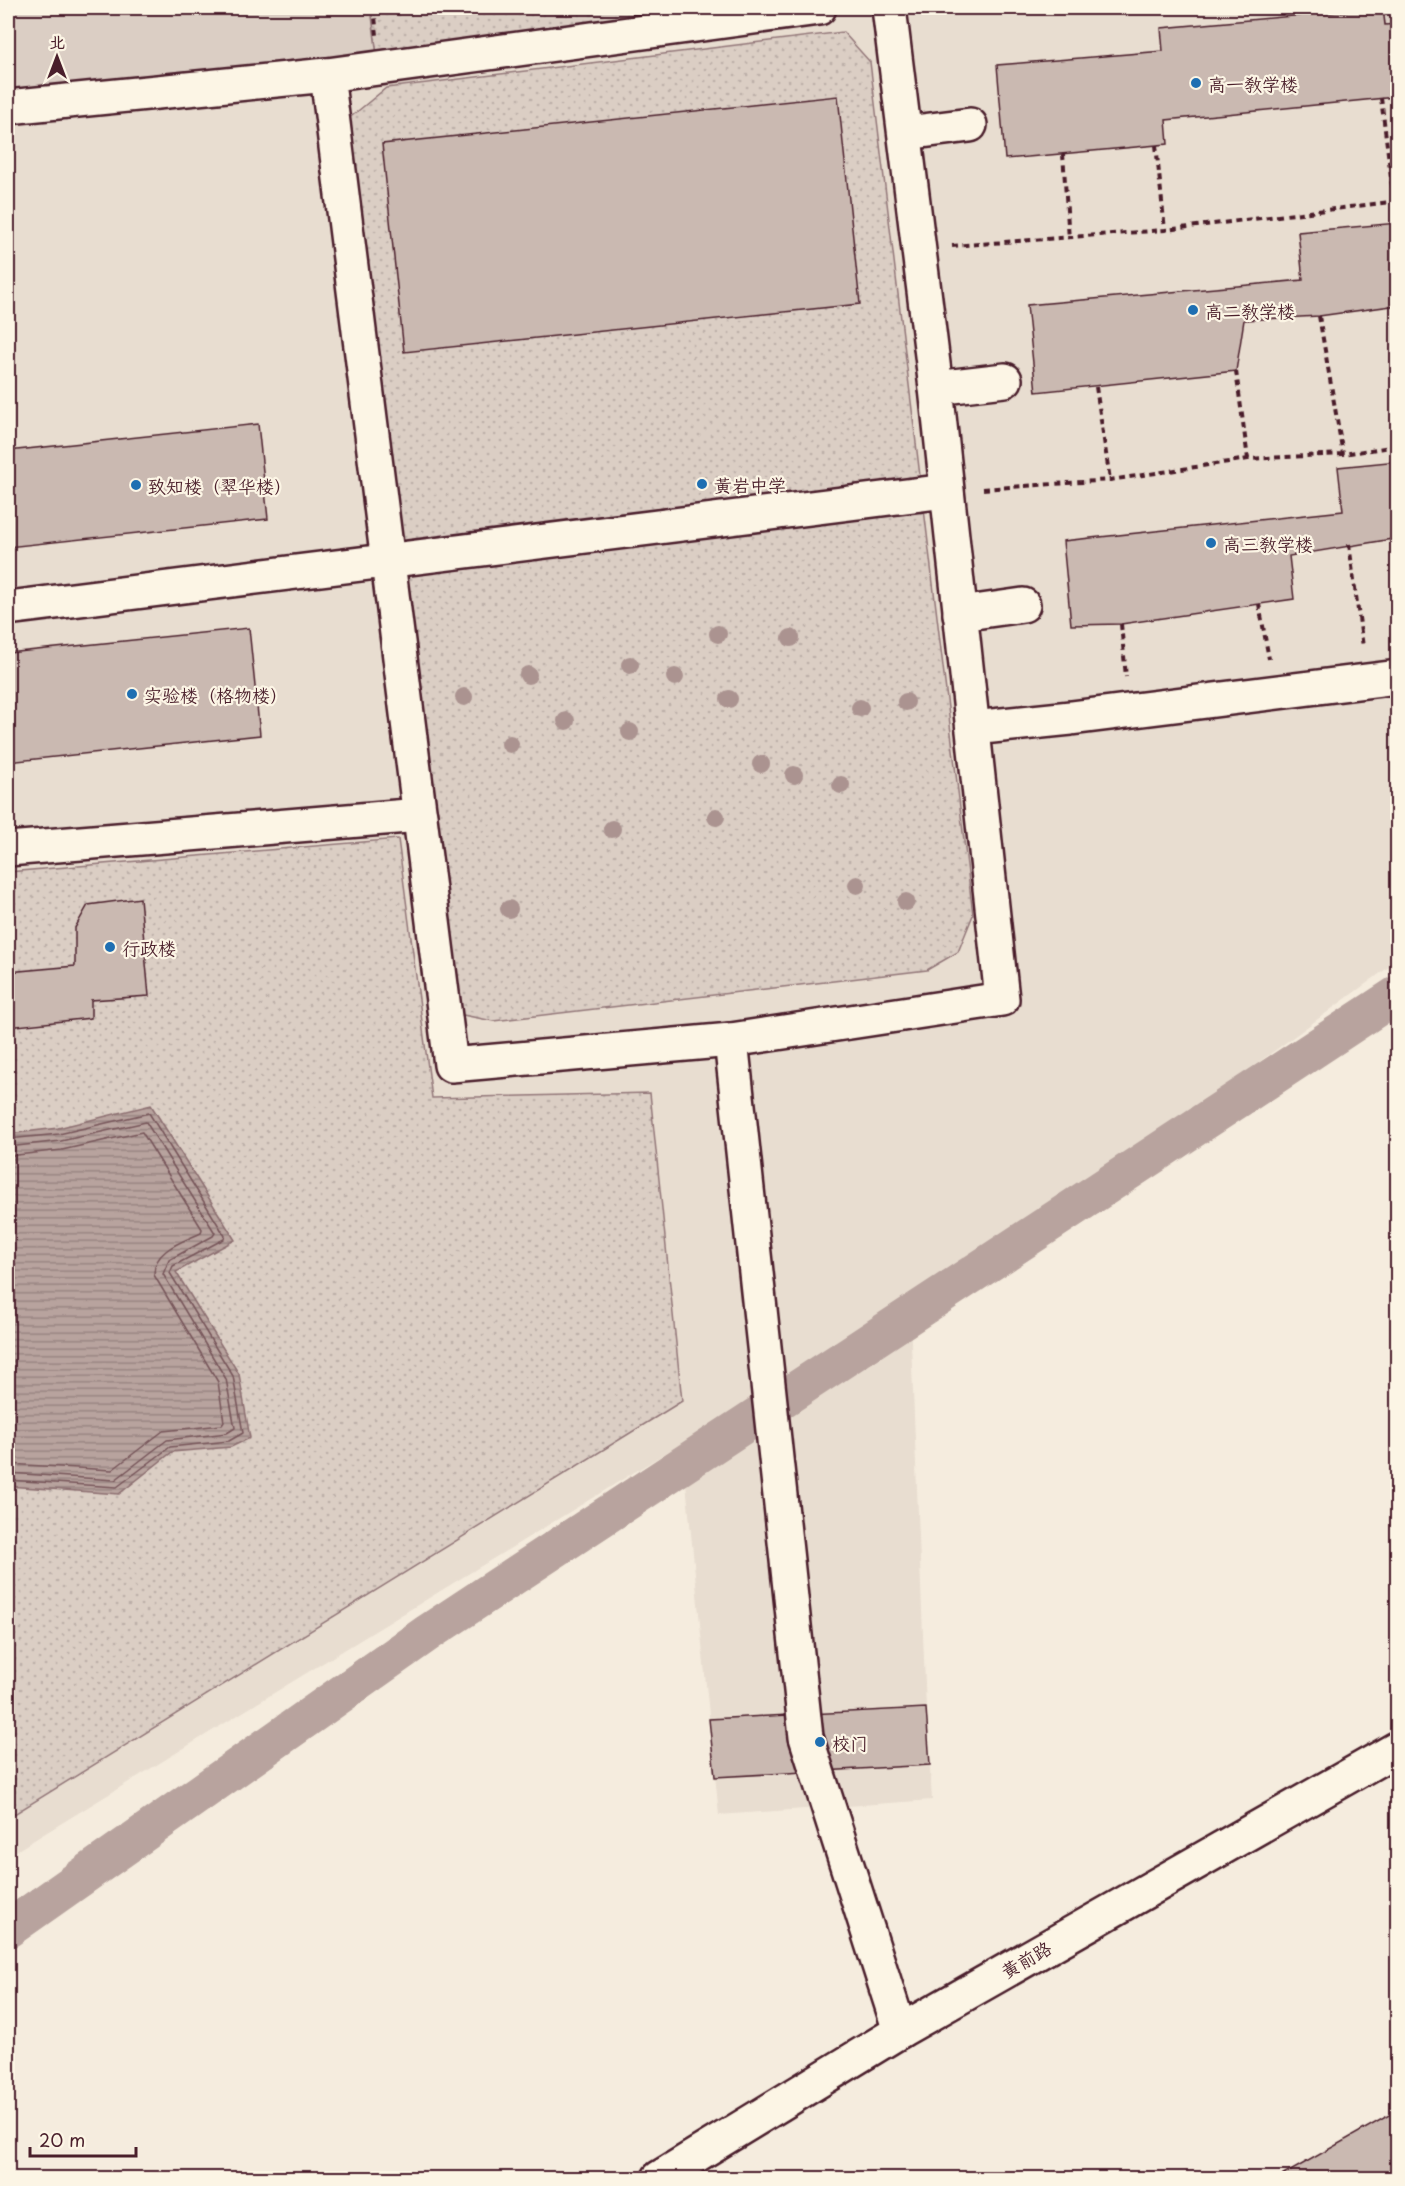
<svg xmlns="http://www.w3.org/2000/svg" width="1405" height="2186" viewBox="0 0 1405 2186" font-family="'Playpen Sans','LXGW WenKai TC',sans-serif">
<defs>
<pattern id="grass-dots" width="8" height="8" patternUnits="userSpaceOnUse" patternTransform="scale(1.5)"><rect width="8" height="8" fill="#dbcec4"/><path d="M2 2h.1M6 6h.1" fill="none" stroke="#bdb0a9" stroke-width="1.8" stroke-linecap="round"/></pattern>
<pattern id="forest-firs" width="22" height="20" patternUnits="userSpaceOnUse" patternTransform="scale(1.5)"><rect width="22" height="20" fill="#dbcec4"/><path d="M5 1l3.5 6h-7zM16 11l3.5 6h-7z" fill="#bdb0a9"/></pattern>
<pattern id="water-rules" width="6" height="5" patternUnits="userSpaceOnUse" patternTransform="scale(1.5)"><rect width="6" height="5" fill="#b8a39e"/><path d="M0 2.5h6" fill="none" stroke="#988481"/></pattern>
</defs>
<rect width="100%" height="100%" fill="#f5ecde"/>
<filter id="ink" filterUnits="userSpaceOnUse"><feTurbulence type="fractalNoise" baseFrequency=".0167" numOctaves="2"/><feDisplacementMap in="SourceGraphic" scale="12" xChannelSelector="R" yChannelSelector="G"/><feConvolveMatrix kernelMatrix="1 2 1 2 8 2 1 2 1" color-interpolation-filters="sRGB"/></filter>
<g filter="url(#ink)">
<!-- built -->
<polygon fill="#e8ddd0" points="8,8 1397,8 1397,961 910,1318 926,1708 932,1800 719,1815 682,1443 8,1856"/>
<!-- grass -->
<g fill="url(#grass-dots)" stroke="#927678" stroke-width="1.5">
<polygon points="371,8 755,8 378,64"/>
<polygon points="843,32 870,62 973,915 958,952 927,970 493,1021 458,1014 336,129 386,88"/>
<polygon points="398,839 432,1098 650,1093 682,1401 8,1818 8,872"/>
</g>
<!-- forest -->
<polygon fill="url(#forest-firs)" stroke="#927678" stroke-width="1.5" points="1355,8 1397,8 1397,24 1385,25 1383,8 1355,11"/>
<!-- green -->
<polygon fill="#dbcec4" stroke="#927678" stroke-width="1.5" points="8,8 371,8 378,64 8,107"/>
<!-- water -->
<polygon fill="url(#water-rules)" stroke="#8c6e70" stroke-width="1.5" points="151,1105 235,1240 176,1272 239,1374 250,1438 231,1447 172,1452 119,1494 8,1486 8,1134 58,1128"/>
<g fill="none" stroke-linecap="round" stroke-linejoin="round">
<!-- shore -->
<g stroke="#765459" stroke-width="1.5">
<polyline points="8,1139 59,1134 149,1113 225,1236 224,1239 173,1266 170,1273 233,1376 243,1433 229,1441 170,1447 117,1487 8,1480"/>
<polyline points="8,1147 61,1141 146,1122 215,1233 213,1236 169,1260 163,1274 226,1379 235,1428 227,1433 167,1440 115,1480 8,1473"/>
<path d="M8 1156 62 1150 142 1132 202 1229 201 1233C182 1242 153 1250 154 1275L218 1382 224 1422 222 1425 163 1431 112 1470 8 1464"/>
</g>
<!-- canal -->
<polyline stroke="#b8a39e" stroke-width="38" points="8,1929 429,1632 1398,994"/>
</g>
<!-- building -->
<g fill="#cab9b1" stroke="#4a1f2b" stroke-width="1.5">
<polygon points="1383,8 1385,25 1398,24 1398,69 1393,69 1395,97 1166,120 1168,144 1005,159 997,65 1163,51 1161,28"/>
<polygon points="838,96 860,304 404,352 382,144"/>
<polygon points="1398,223 1398,305 1319,316 1244,320 1236,371 1036,392 1027,305 1303,280 1298,232"/>
<polygon points="258,424 268,519 8,547 8,451"/>
<polygon points="1398,461 1398,538 1289,556 1294,599 1121,624 1071,625 1063,541 1343,511 1338,467"/>
<polygon points="249,628 260,735 8,762 8,653"/>
<polygon points="140,898 149,996 91,1000 91,1018 8,1027 8,972 75,966 75,928 88,905"/>
<polygon points="926,1708 930,1765 715,1777 709,1719"/>
<polygon points="1398,2110 1398,2178 1278,2178"/>
</g>
<g fill="none" stroke-linecap="round" stroke-linejoin="round">
<!-- minor casing -->
<g stroke="#4a1f2b" stroke-width="38">
<g id="minor">
<polyline points="819,8 327,75 451,1065 731,1040 1002,999 936,388 889,8"/>
<polyline points="8,107 327,75"/>
<polyline points="906,133 970,125"/>
<polyline points="936,388 1005,380"/>
<polyline points="8,608 946,491"/>
<polyline points="960,614 1023,605"/>
<polyline points="973,728 1071,718 1398,677"/>
<polyline points="8,849 420,815"/>
<polyline points="731,1040 806,1737 900,2031"/>
</g>
</g>
<!-- major casing -->
<g stroke="#4a1f2b" stroke-width="38">
<polyline id="major" points="659,2178 900,2031 1398,1748"/>
</g>
<!-- path -->
<g stroke="#4a1f2b" stroke-width="4" stroke-dasharray="6 4.5" stroke-linecap="butt">
<polyline points="374,8 377,35"/>
<polyline points="1381,98 1394,201"/>
<polyline points="1156,145 1165,230"/>
<polyline points="1063,154 1069,239"/>
<polyline points="952,246 1165,230 1398,201"/>
<polyline points="1319,316 1343,454"/>
<polyline points="1236,371 1248,459"/>
<polyline points="1096,387 1110,480"/>
<polyline points="983,489 1110,480 1248,459 1343,454 1398,446"/>
<polyline points="1349,544 1363,647"/>
<polyline points="1259,604 1269,659"/>
<polyline points="1121,624 1126,677"/>
</g>
<!-- minor -->
<use href="#minor" stroke="#fcf5e5" stroke-width="33"/>
<!-- major -->
<use href="#major" stroke="#fcf5e5" stroke-width="33"/>
</g>
<!-- trees -->
<g fill="#ab9390">
<circle cx="718" cy="634" r="9"/>
<circle cx="791" cy="638" r="9"/>
<circle cx="630" cy="665" r="9"/>
<circle cx="528" cy="675" r="9"/>
<circle cx="675" cy="677" r="9"/>
<circle cx="464" cy="697" r="9"/>
<circle cx="729" cy="699" r="9"/>
<circle cx="906" cy="702" r="9"/>
<circle cx="860" cy="708" r="9"/>
<circle cx="566" cy="721" r="9"/>
<circle cx="630" cy="732" r="9"/>
<circle cx="510" cy="744" r="9"/>
<circle cx="761" cy="764" r="9"/>
<circle cx="794" cy="775" r="9"/>
<circle cx="841" cy="785" r="9"/>
<circle cx="716" cy="817" r="9"/>
<circle cx="612" cy="829" r="9"/>
<circle cx="857" cy="885" r="9"/>
<circle cx="906" cy="902" r="9"/>
<circle cx="509" cy="909" r="9"/>
</g>
</g>
<!-- markers -->
<g fill="#1f6fb2" stroke="#fcf5e5" stroke-width="2">
<circle cx="1196" cy="83" r="6"/>
<circle cx="1193" cy="310" r="6"/>
<circle cx="702" cy="484" r="6"/>
<circle cx="136" cy="485" r="6"/>
<circle cx="1211" cy="543" r="6"/>
<circle cx="132" cy="694" r="6"/>
<circle cx="110" cy="947" r="6"/>
<circle cx="820" cy="1742" r="6"/>
</g>
<g text-anchor="middle" dominant-baseline="central" stroke-width="4.5" stroke-linejoin="round" paint-order="stroke">
<!-- poi labels -->
<g font-size="18" fill="#4a1f2b" stroke="#fcf5e5" text-anchor="start">
<text x="1208" y="83">高一教学楼</text>
<text x="1205" y="310">高二教学楼</text>
<text x="714" y="484">黄岩中学</text>
<text x="148" y="485">致知楼（翠华楼）</text>
<text x="1223" y="543">高三教学楼</text>
<text x="144" y="694">实验楼（格物楼）</text>
<text x="122" y="947">行政楼</text>
<text x="832" y="1742">校门</text>
</g>
<!-- street labels -->
<g font-size="18" fill="#4a1f2b" stroke="#fcf5e5">
<text transform="translate(1026 1959) rotate(-30)">黄前路</text>
</g>
</g>
<!-- margin -->
<rect width="1405" height="2186" fill="none" stroke="#fcf5e5" stroke-width="30"/>
<rect x="15" y="15" width="1375" height="2156" fill="none" stroke="#4a1f2b" stroke-width="2" filter="url(#ink)"/>
<!-- north arrow -->
<g transform="translate(57 57)" stroke="#fcf5e5" stroke-width="4.5" paint-order="stroke">
<path d="M0-4.5L10 22L0 15L-10 22Z" fill="#4a1f2b"/>
<text y="-9" font-size="16" font-weight="bold" text-anchor="middle" fill="#4a1f2b">北</text>
</g>
<!-- scale -->
<path d="M30 2147v9h106v-9" fill="none" stroke="#4a1f2b" stroke-width="3"/>
<text x="39" y="2147" font-size="18" fill="#4a1f2b" stroke="#fcf5e5" stroke-width="4.5" paint-order="stroke">20 m</text>
</svg>
